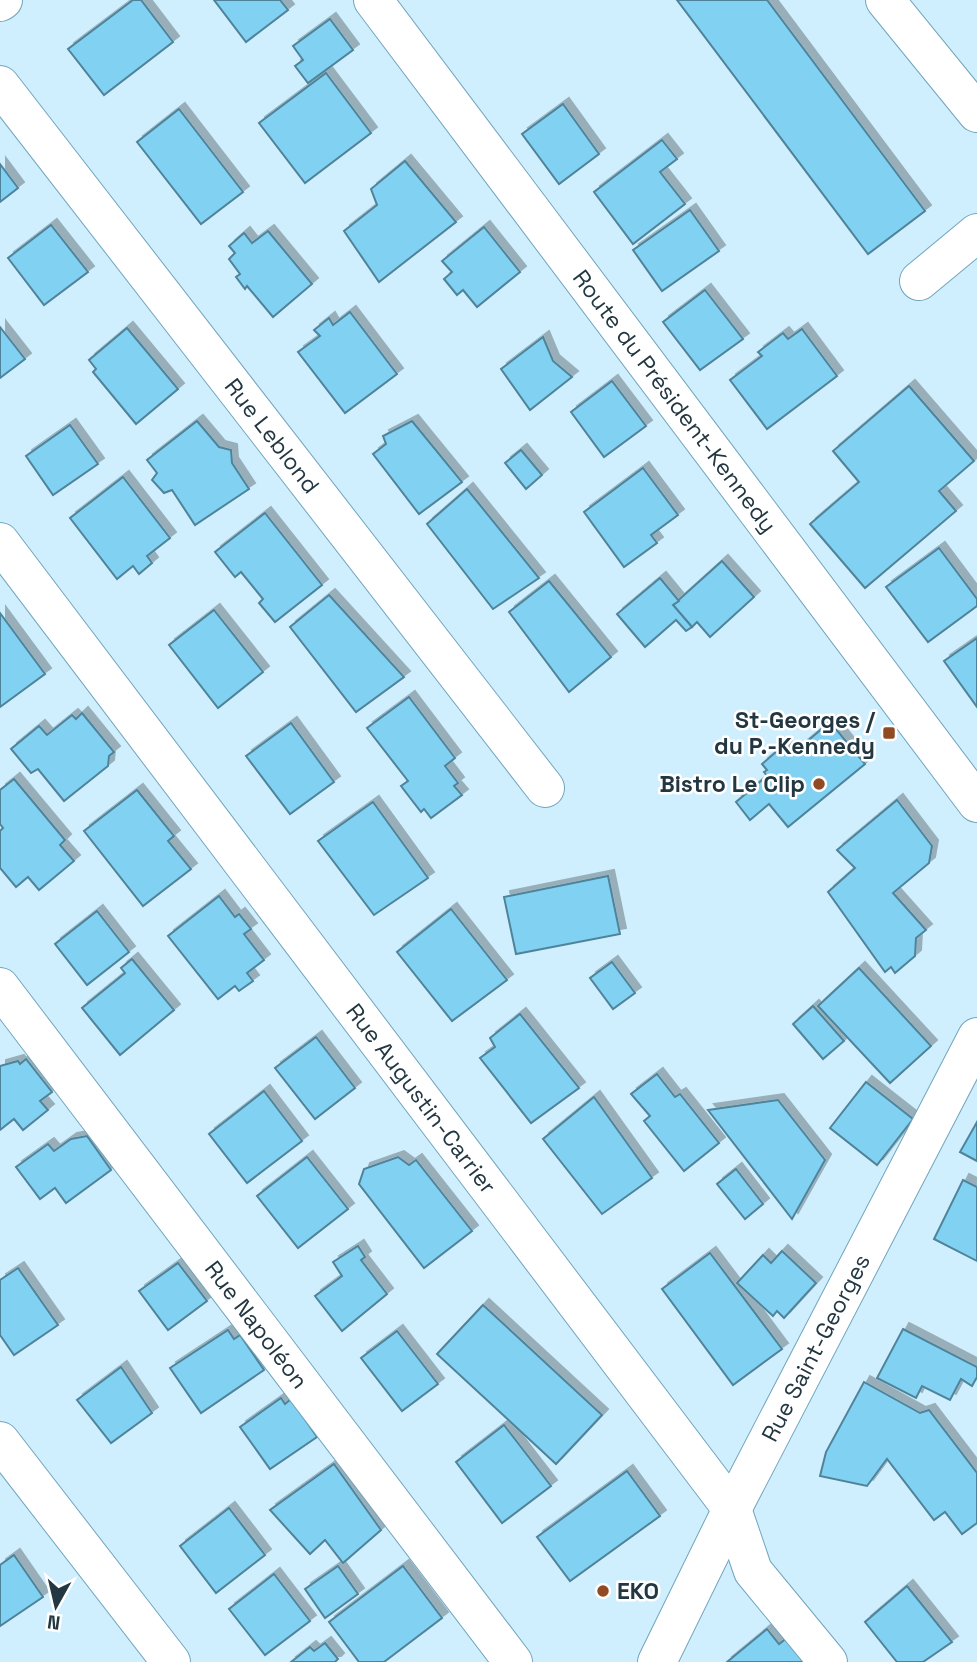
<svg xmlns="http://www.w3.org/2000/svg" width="977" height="1662" viewBox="0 0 977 1662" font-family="'Space Grotesk',sans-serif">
<defs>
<filter id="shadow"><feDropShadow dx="6" dy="-6" stdDeviation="0" flood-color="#0004"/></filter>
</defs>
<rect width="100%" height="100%" fill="#cfeffe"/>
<!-- building -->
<g fill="#81d1f3" stroke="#508399" stroke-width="2" filter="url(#shadow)">
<polygon points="133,0 141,0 173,42 104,95 68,49"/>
<polygon points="214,0 280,0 288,10 246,42"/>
<polygon points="677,0 767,0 925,211 868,254"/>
<polygon points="330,19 353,50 308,83 295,66 303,60 293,46"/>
<polygon points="326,73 371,133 305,183 259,123"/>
<polygon points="563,104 599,154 559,184 522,134"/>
<polygon points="179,109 243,192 201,224 137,142"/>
<polygon points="662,140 677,159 660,172 685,204 633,244 594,192"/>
<polygon points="405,161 456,222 379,282 344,231 377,205 371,189"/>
<polygon points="0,164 18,188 0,202"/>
<polygon points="690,210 719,251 662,291 633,250"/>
<polygon points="51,225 88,272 44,305 8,258"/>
<polygon points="484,227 520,272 477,307 463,290 457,295 444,279 452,272 442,261"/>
<polygon points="268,231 312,284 273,317 247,286 245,289 236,277 240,274 229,259 235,253 229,246 244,233 252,243"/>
<polygon points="705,290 743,339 700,370 663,322"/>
<polygon points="350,312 397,374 345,413 298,352 320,336 314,330 329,318 333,325"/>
<polygon points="0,327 25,359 0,378"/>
<polygon points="127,328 178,389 136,424 93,372 96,369 89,360"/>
<polygon points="802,329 837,376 767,429 730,380 762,356 758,352 783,333 788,339"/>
<polygon points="543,337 553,361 572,377 530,410 501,369"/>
<polygon points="612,381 646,426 604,457 571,412"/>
<polygon points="909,386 974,461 939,491 956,511 865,588 810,524 859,482 833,451"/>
<polygon points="197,421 219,447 231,450 232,463 249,489 195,525 172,490 164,493 152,480 157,473 147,460"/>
<polygon points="412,421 462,482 419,514 373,454 386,444 383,436"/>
<polygon points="70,425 98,464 53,495 26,456"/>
<polygon points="521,450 542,475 526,489 505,463"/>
<polygon points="643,468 678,515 651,535 657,543 624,567 584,512"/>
<polygon points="123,477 170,538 147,556 152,563 139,574 133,566 117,579 70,518"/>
<polygon points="467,489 539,578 493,609 427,524"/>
<polygon points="265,513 322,585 275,622 259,603 263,599 241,572 235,577 215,552"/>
<polygon points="939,548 977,599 977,606 928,642 886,587"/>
<polygon points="722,561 754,597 710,637 697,622 692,627 673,605"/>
<polygon points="660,578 679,601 673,605 692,627 686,631 676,620 645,647 617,614"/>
<polygon points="549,581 611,657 569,692 509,612"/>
<polygon points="329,595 404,677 356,712 290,627"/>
<polygon points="214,610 263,672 218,708 169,645"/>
<polygon points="0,613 45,674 0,707"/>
<polygon points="977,638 977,707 944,661"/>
<polygon points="409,697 455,758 445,766 458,783 454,786 462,795 431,818 424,809 421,812 401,786 408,781 367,728"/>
<polygon points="82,713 114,752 109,756 108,766 64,801 38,769 31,773 11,749 39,726 47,735 72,715 76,719"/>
<polygon points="830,722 865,764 788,827 769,804 750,820 736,802 767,776 764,772 767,770 762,764 784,745 792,754"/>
<polygon points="291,723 334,782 290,814 246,756"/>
<polygon points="14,779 65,840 60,845 74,861 39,890 28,877 16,887 0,868 0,831 3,828 0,824 0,790"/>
<polygon points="137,790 174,836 168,841 191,869 143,906 84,831"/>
<polygon points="897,800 932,846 929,863 893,893 926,930 916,938 915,956 895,973 891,967 885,972 828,892 855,868 837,850"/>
<polygon points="373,802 428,878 374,915 318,841"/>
<polygon points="608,876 620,934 516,954 504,897"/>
<polygon points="219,896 235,917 239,914 251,929 244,934 264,960 247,973 253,981 239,991 235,986 218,999 168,936"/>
<polygon points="451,909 507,980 452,1021 397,952"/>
<polygon points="97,911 129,952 87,985 55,944"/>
<polygon points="132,959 174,1010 120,1055 82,1008 125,973 121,968"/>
<polygon points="612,962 635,993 613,1009 590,978"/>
<polygon points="859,968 931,1046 890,1083 818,1006"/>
<polygon points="813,1006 844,1041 823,1059 793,1024"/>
<polygon points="520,1014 579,1088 531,1123 480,1058 495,1047 490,1038"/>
<polygon points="316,1037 355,1088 315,1119 275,1068"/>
<polygon points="26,1059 52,1092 40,1101 48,1110 23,1130 14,1119 0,1130 0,1066 18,1061 20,1064"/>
<polygon points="657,1074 675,1097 680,1094 719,1143 684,1171 644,1121 650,1116 631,1094"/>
<polygon points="866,1082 913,1119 877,1165 830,1128"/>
<polygon points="264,1091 302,1141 247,1183 209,1134"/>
<polygon points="594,1097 652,1178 602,1214 543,1139"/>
<polygon points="778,1100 825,1160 792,1219 708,1110"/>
<polygon points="977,1122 977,1161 960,1152"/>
<polygon points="87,1136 111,1170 66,1203 55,1188 40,1199 16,1167 48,1144 54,1151 71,1139"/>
<polygon points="307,1157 348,1209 298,1248 257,1196"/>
<polygon points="398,1157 409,1165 416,1160 472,1231 424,1268 359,1184 364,1169"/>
<polygon points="736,1169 763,1204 745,1219 717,1184"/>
<polygon points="963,1180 977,1187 977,1261 934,1239"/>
<polygon points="358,1246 365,1257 361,1260 387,1294 342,1331 315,1296 342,1276 333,1262"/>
<polygon points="782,1251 816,1283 784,1318 777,1311 773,1316 737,1283 763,1255 771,1263"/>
<polygon points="710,1253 782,1349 733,1385 662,1289"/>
<polygon points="178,1263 207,1301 168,1330 139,1291"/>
<polygon points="18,1268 58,1325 14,1355 0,1335 0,1280"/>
<polygon points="483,1305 602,1415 556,1464 437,1354"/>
<polygon points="903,1329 977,1367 977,1377 972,1386 961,1379 950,1400 922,1386 916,1398 877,1378"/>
<polygon points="228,1330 234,1339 240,1335 264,1370 201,1413 170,1368"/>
<polygon points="397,1331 438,1384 402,1411 361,1358"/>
<polygon points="121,1367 152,1413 111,1443 77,1400"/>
<polygon points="864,1382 920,1413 929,1410 977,1473 977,1523 962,1534 945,1512 934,1520 887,1459 867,1486 820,1476 826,1452"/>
<polygon points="281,1398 285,1404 291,1399 317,1437 270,1469 240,1427"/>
<polygon points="504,1425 551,1486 502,1523 456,1462"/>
<polygon points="334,1464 381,1530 343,1563 325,1540 310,1554 270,1510"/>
<polygon points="627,1471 660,1516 570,1581 537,1537"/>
<polygon points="229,1508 265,1555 216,1593 180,1546"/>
<polygon points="14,1555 43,1597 0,1626 0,1565"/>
<polygon points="338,1566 358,1594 325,1618 305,1589"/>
<polygon points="403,1566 442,1618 384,1662 359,1662 329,1622"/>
<polygon points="274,1574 310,1621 265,1655 229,1609"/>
<polygon points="907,1586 952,1642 923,1662 897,1662 865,1622"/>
<polygon points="767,1629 779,1644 792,1634 814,1662 727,1662"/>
<polygon points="325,1643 338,1659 335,1662 291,1662 310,1647 314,1651"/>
</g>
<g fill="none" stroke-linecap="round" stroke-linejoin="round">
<!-- minor casing -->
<g stroke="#71a5bd" stroke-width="40">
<g id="minor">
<polyline points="885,0 977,113"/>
<polyline points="0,2 3,0"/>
<path id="s1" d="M0 85 545 788"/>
<polyline points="919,281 977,233"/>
<path id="s2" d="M0 542 732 1509 753 1571 828 1662"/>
<path id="s3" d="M0 987 513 1662"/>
<polyline points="0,1441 171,1662"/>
</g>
</g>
<!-- tertiary casing -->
<g stroke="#71a5bd" stroke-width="40">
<g id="tertiary">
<path id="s4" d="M373 0 977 803"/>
<path id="s5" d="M657 1662 732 1509 977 1037"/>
</g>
</g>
<!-- minor -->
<use href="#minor" stroke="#fff" stroke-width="38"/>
<!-- tertiary -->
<use href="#tertiary" stroke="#fff" stroke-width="38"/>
</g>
<!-- markers -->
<g fill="#914b24" stroke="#fff" stroke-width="2.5">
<rect x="882" y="726" width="14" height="14" rx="3.5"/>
<circle cx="819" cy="784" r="7"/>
<circle cx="603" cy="1591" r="7"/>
</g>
<g text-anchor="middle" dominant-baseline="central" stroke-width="5" stroke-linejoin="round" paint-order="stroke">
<!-- street labels -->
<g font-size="23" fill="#223741" stroke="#fff">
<text stroke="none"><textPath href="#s4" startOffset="502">Route du Président-Kennedy</textPath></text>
<text stroke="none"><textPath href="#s1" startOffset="444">Rue Leblond</textPath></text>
<text stroke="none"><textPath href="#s2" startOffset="698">Rue Augustin-Carrier</textPath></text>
<text stroke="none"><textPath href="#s3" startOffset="424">Rue Napoléon</textPath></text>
<text stroke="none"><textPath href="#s5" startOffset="352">Rue Saint-Georges</textPath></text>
</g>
<!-- poi labels -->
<g font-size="23" font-weight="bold" fill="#223741" stroke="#fff" text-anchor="end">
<text x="875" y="720">St-Georges /<tspan x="875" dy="26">du P.-Kennedy</tspan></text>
<text x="805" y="784">Bistro Le Clip</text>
<text x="617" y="1591" text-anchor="start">EKO</text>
</g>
</g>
<!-- north arrow -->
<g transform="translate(56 1606) rotate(188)" stroke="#ffffff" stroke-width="5" paint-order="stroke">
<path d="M0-5L12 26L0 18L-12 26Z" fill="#223741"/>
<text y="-10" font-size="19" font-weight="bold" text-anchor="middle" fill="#223741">N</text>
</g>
</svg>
